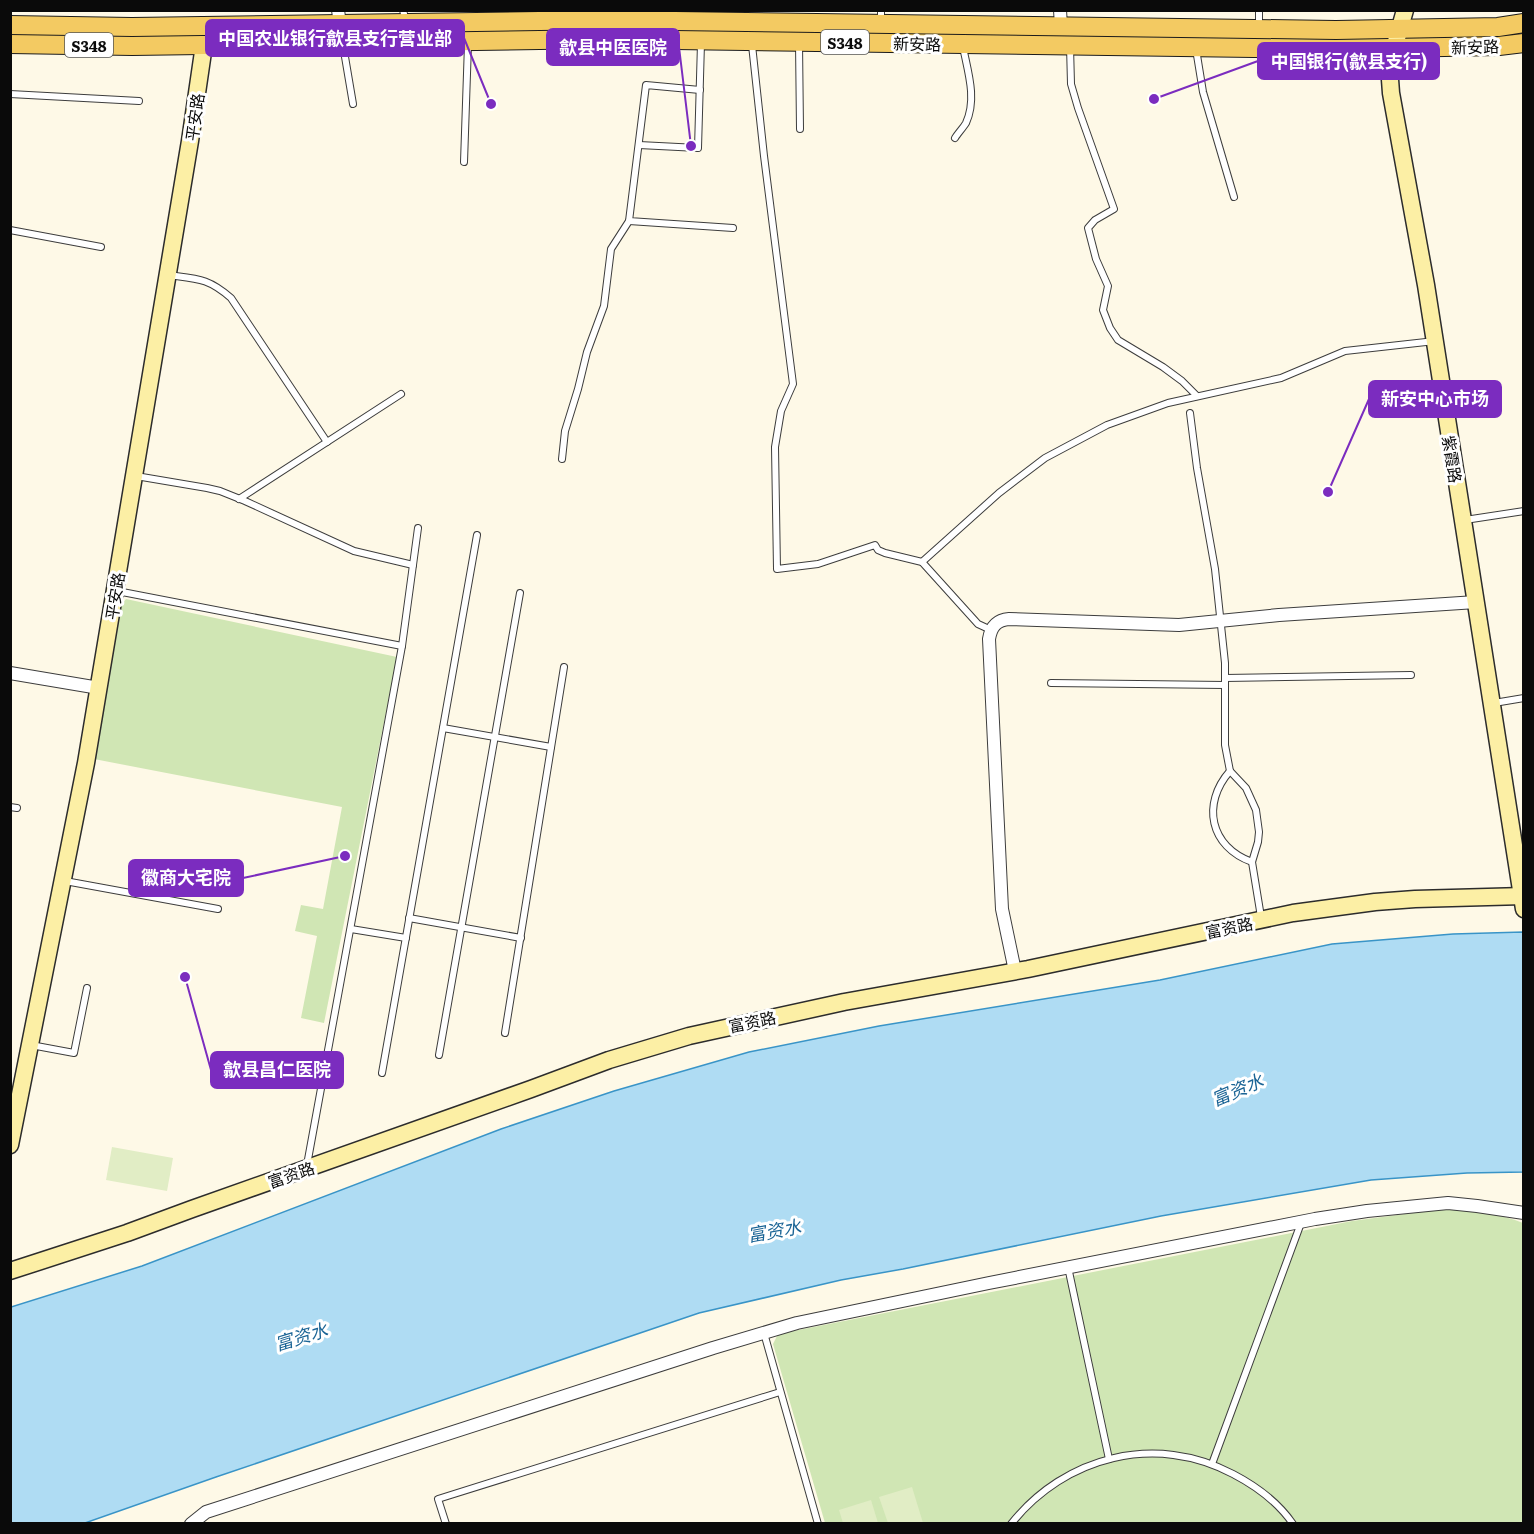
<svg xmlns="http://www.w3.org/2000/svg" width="1534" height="1534" viewBox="0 0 1534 1534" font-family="Literata,'Noto Sans SC',serif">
<rect width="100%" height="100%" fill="#fef9e7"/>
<!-- green -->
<g fill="#d0e6b4">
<polygon points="126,599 397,657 324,1023 301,1018 317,936 295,931 301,905 323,909 342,807 94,759 120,607"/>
<path d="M1452 1209C1476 1210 1500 1214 1523 1223V1523H825L773 1344 778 1334 1352 1221 1435 1210Z"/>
</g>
<!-- pitch -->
<g fill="#e1edc5">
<polygon points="112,1147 173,1158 167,1191 106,1180"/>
<polygon points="912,1487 923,1523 888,1523 879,1497"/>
<polygon points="871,1500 878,1523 843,1523 839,1510"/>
</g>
<!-- water -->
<polygon fill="#afdcf3" stroke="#3994c7" stroke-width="1.5" points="1523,932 1523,1172 1467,1173 1371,1180 1161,1216 903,1269 841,1280 699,1313 216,1477 85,1523 11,1523 11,1307 142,1266 501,1129 614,1091 749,1052 879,1026 1160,980 1332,944 1453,934"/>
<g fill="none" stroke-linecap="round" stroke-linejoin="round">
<!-- lane casing -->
<g stroke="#3d3d3d" stroke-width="8">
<g id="lane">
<polyline points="403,10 406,22"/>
<polyline points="1259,10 1259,26"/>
<polyline points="881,23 881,10"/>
<polyline points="799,43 800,129"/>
<polyline points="343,45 353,104"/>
<polyline points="752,45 764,156 793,384 781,411 775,447 777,569 818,564 875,545 878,550 885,553 922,562 978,624 991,630"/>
<polyline points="1070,46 1071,84 1078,108 1114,209 1095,220 1088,228 1096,259 1108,286 1103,310 1110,328 1118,340 1163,367 1182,381 1197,396"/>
<polyline points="1196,49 1203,92 1234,197"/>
<polyline points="700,90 646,85 629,221 733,228"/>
<polyline points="10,94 139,101"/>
<path d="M955 138C958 133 963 128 966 123 977 99 968 72 963 47"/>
<polyline points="639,145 698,148 701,43"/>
<polyline points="464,162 468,44"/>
<polyline points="10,230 101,247"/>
<path d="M168 275C198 279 208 278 231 298L327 442"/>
<polyline points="1190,413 1197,468 1215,569 1225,663 1225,745 1230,771 1246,788 1256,810 1259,832 1258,842 1252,862 1261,917"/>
<polyline points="562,459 565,431 578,389 587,352 604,306 611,249 629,221"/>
<polyline points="136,476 207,488 220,491 245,501 354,551 413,565"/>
<polyline points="239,499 401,394"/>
<polyline points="1465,520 1524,511"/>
<polyline points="922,562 999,493 1045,458 1107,425 1168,403 1281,378 1345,351 1435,341"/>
<polyline points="117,591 402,646"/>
<polyline points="1225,678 1411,675"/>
<polyline points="1051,683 1225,685"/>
<polyline points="1494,703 1524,698"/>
<polyline points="443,728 551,747"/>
<path d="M1230 771C1201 804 1210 847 1252 862"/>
<polyline points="10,807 17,808"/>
<polyline points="65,881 218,909"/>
<polyline points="409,918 521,938"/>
<polyline points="351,929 406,938"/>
<polyline points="505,1033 564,667"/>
<polyline points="31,1045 74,1053 87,988"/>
<polyline points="439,1055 520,593"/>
<polyline points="382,1073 477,535"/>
<polyline points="307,1165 402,646 418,528"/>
<polyline points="1068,1267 1109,1459"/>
<polyline points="764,1333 818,1524"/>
<polyline points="1212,1464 1301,1223"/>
<polyline points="446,1524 438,1499 780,1392"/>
<path d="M1011 1524C1065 1456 1156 1433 1233 1474 1256 1486 1278 1502 1293 1524"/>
</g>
</g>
<!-- street casing -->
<g stroke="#3d3d3d" stroke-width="14">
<g id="street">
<polyline points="338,10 340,24"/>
<polyline points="1060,10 1061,26"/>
<polyline points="10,673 99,688"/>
<path d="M1015 971 1002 909 989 639C991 627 996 620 1009 619L1179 625 1279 615 1476 602"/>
<polyline points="191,1524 206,1512 713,1348 797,1323 989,1283 1315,1219 1367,1211 1448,1203 1477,1206 1524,1213"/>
</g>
</g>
<!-- secondary casing -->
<g stroke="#2c2c2c" stroke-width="19">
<g id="secondary">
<polyline points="1405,10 1389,66 1391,93 1426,285 1524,909"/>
<polyline points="10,1145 86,763 190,141 204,45"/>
<polyline points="10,1271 127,1233 192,1209 531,1089 609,1060 689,1036 844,1002 1028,969 1293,913 1375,902 1415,899 1524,896"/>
</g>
</g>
<!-- primary casing -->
<g stroke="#1b1b1b" stroke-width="20">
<g id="primary">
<polyline points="10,25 132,27 603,20 1336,30 1498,27 1524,23"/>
<polyline points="10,44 132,46 603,39 1336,49 1499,46 1524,43"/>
</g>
</g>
<!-- lane -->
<use href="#lane" stroke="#fff" stroke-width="6"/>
<!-- street -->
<use href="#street" stroke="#fff" stroke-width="12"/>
<!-- secondary -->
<use href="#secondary" stroke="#fcefa5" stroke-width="16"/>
<!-- primary -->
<use href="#primary" stroke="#f3ca62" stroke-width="18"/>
</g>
<g text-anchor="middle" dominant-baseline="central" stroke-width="6" stroke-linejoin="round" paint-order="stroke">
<!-- shield labels -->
<g fill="#fff" stroke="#545454" stroke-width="1.5">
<rect x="821" y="30" width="48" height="24" rx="4.5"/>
<rect x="65" y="33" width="48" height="24" rx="4.5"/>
</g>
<g font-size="15" font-weight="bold" fill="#0a0a0a">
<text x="845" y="42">S348</text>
<text x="89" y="45">S348</text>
</g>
<!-- street labels -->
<g font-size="16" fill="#0a0a0a" stroke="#fff">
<text transform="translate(917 43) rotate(1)">新安路</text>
<text transform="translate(1475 46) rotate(-2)">新安路</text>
<text transform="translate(194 117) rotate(-82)">平安路</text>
<text transform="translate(1453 459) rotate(81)">紫霞路</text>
<text transform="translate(114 596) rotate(-81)">平安路</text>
<text transform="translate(1229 927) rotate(-12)">富资路</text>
<text transform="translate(752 1021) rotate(-12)">富资路</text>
<text transform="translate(291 1174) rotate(-19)">富资路</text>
</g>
<!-- water labels -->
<g font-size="18" font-style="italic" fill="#1a6495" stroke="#fff">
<text transform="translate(1237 1089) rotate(-23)">富资水</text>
<text transform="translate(774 1230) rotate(-10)">富资水</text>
<text transform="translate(301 1336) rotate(-17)">富资水</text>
</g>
</g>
<!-- callouts -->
<path fill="none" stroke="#7b2cbf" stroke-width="2" d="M491 104L464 38M691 146L679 47M1154 99L1258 61M1328 492L1369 399M345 856L243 878M185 977L211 1070"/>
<g fill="#7b2cbf" stroke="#fff" stroke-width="2">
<circle cx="491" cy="104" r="6"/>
<circle cx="691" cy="146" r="6"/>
<circle cx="1154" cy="99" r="6"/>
<circle cx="1328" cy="492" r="6"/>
<circle cx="345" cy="856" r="6"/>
<circle cx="185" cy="977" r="6"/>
</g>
<g fill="#7b2cbf" stroke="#7b2cbf" stroke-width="2">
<rect x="206" y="20" width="258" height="36" rx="6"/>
<rect x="547" y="29" width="132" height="36" rx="6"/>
<rect x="1258" y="43" width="181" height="36" rx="6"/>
<rect x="1369" y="381" width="132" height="36" rx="6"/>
<rect x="129" y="860" width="114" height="36" rx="6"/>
<rect x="211" y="1052" width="132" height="36" rx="6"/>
</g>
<g font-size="18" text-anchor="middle" font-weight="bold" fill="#fff">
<text x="335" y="45">中国农业银行歙县支行营业部</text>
<text x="613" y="54">歙县中医医院</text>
<text x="1349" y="68">中国银行(歙县支行)</text>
<text x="1435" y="405">新安中心市场</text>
<text x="186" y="884">徽商大宅院</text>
<text x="277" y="1076">歙县昌仁医院</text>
</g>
<!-- border -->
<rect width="1534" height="1534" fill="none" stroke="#0a0a0a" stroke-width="24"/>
</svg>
